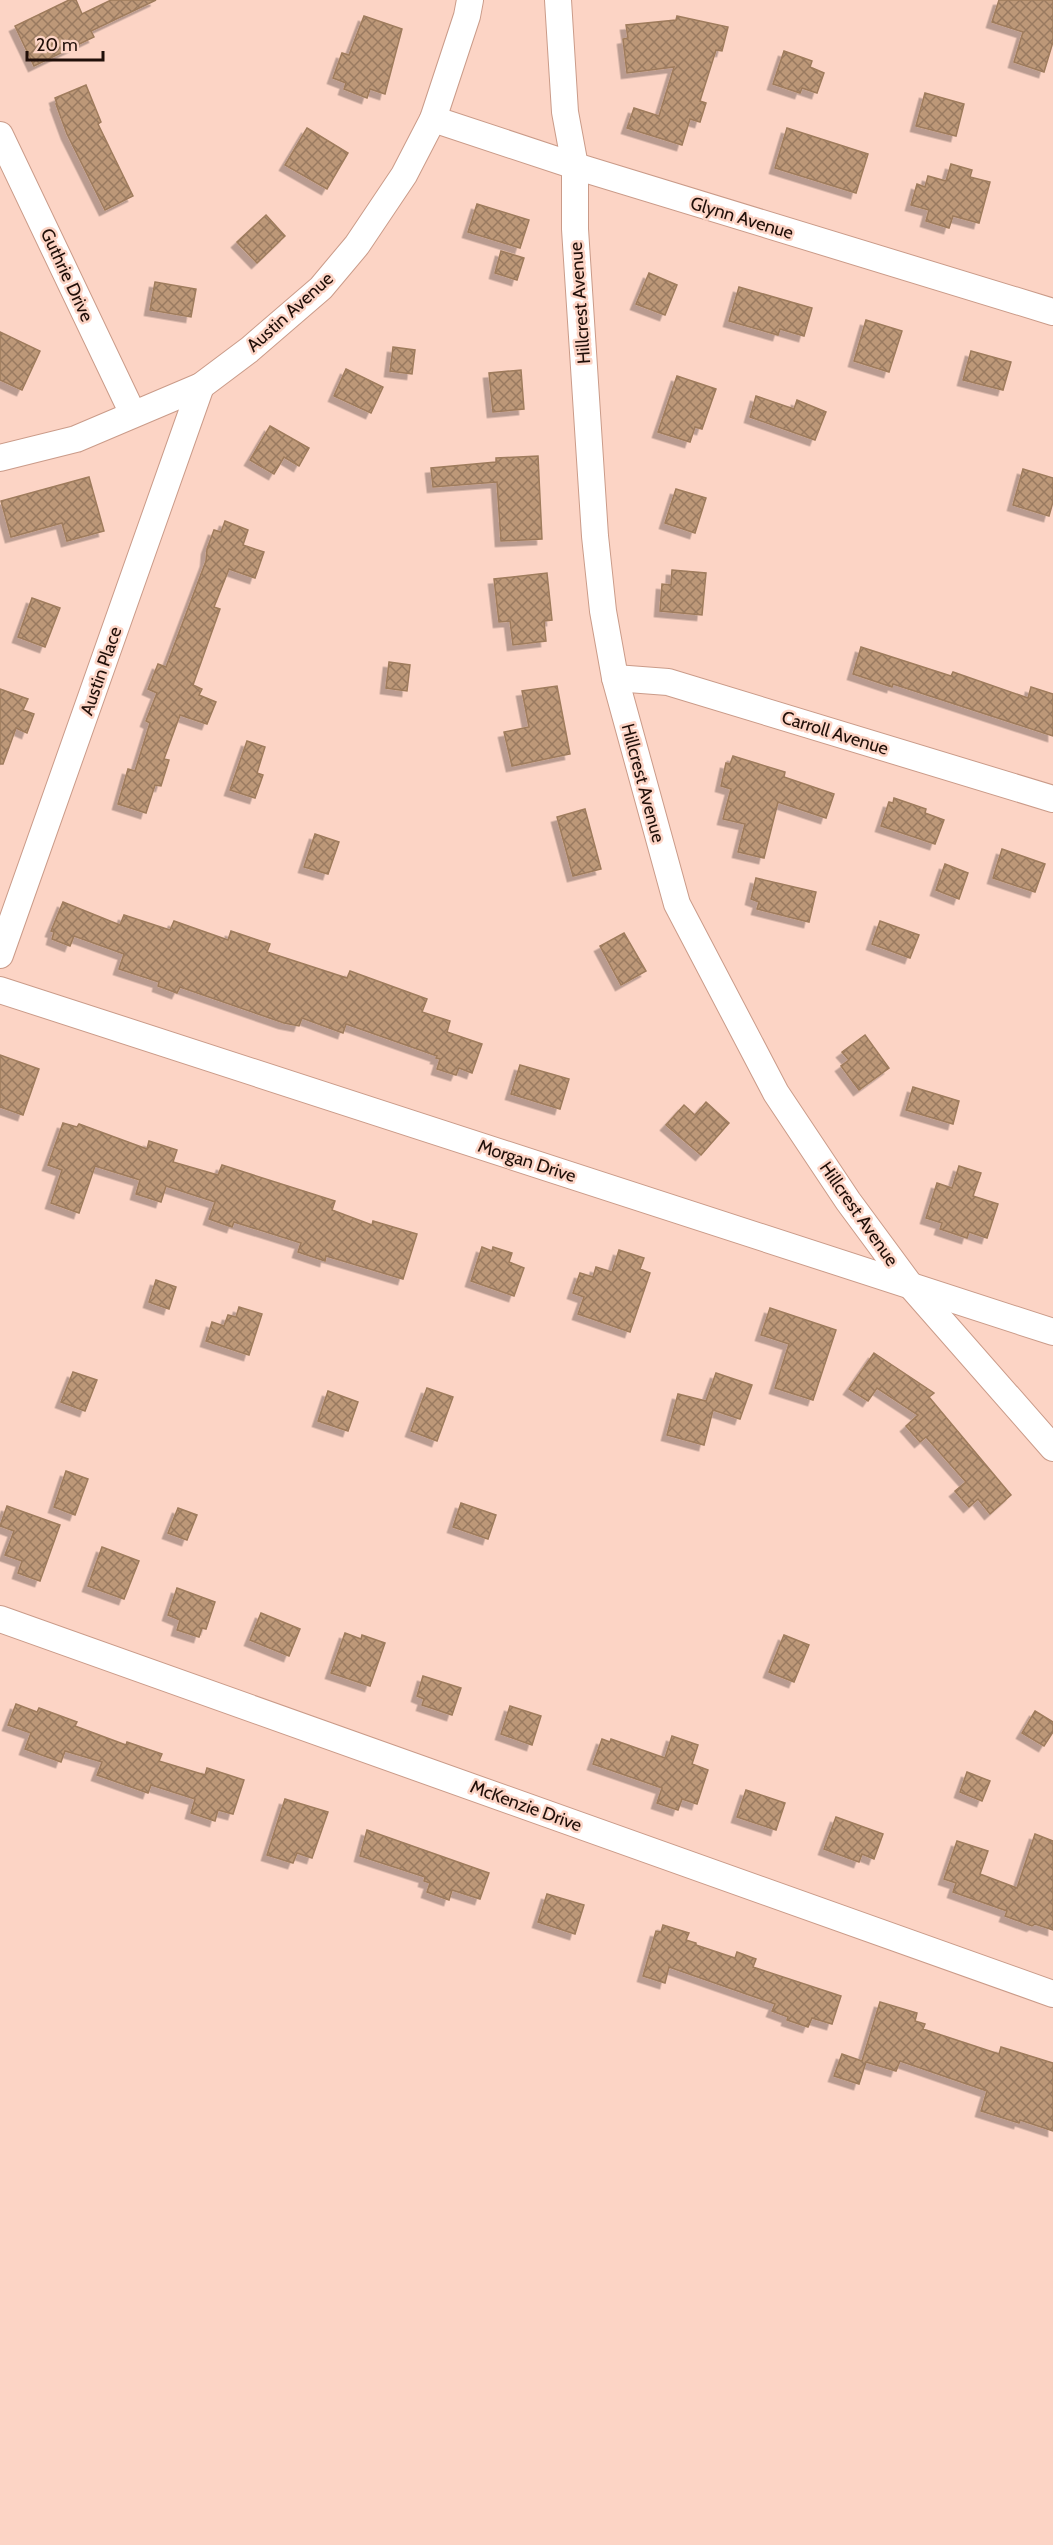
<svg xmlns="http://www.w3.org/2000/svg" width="1053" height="2545" viewBox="0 0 1053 2545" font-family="Cabin,sans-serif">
<defs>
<pattern id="building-cross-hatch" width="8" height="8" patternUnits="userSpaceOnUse" patternTransform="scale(1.5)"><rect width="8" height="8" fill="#bd9878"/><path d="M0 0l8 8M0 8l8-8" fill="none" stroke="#997a61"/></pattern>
<filter id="shadow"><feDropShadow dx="-5.5" dy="5.5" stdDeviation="0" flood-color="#0004"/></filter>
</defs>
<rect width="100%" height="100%" fill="#fcd4c5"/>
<!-- building -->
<g fill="url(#building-cross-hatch)" stroke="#9f7c5d" stroke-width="1.5" filter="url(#shadow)">
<polygon points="69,0 76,0 82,14 111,0 156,0 91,31 94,37 34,66 15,26"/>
<polygon points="999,0 1053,0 1053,42 1044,72 1014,62 1023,32 992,22"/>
<polygon points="364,16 402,29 385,94 370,89 367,98 344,89 346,83 333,78 342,53 349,55"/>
<polygon points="677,16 728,27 722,51 716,50 700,101 706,103 700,122 690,119 682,145 627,128 634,108 659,116 674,67 627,73 623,39 628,38 626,25 676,20"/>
<polygon points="784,51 812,61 810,67 824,73 817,93 802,88 800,93 773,84"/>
<polygon points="86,85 101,122 98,124 133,196 105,210 67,134 56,104 57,104 55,98"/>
<polygon points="925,93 964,104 956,136 916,126"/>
<polygon points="307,128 348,153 327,189 285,165"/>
<polygon points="787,128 868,154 856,193 775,168"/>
<polygon points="951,164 972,170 970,177 990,182 979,223 953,216 949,228 926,221 929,210 911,205 917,184 925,187 928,176 946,181"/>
<polygon points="477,204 529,220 520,248 468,232"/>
<polygon points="266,215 285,236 257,263 237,242"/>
<polygon points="501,251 524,258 517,280 495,273"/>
<polygon points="649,273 677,285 665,315 636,304"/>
<polygon points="155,282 196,289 191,317 150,310"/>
<polygon points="739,287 812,308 804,336 780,329 778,335 729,321"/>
<polygon points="866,320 902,331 889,372 854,361"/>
<polygon points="0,332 40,351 22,390 0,380"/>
<polygon points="393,347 415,350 412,374 390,371"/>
<polygon points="971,351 1011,362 1003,390 963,380"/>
<polygon points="346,369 383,387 371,413 334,396"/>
<polygon points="521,370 524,409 493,412 489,373"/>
<polygon points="677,376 716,389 702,429 695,427 690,442 658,432"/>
<polygon points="756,396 794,409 797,400 826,412 815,440 750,417"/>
<polygon points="270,426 309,448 299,466 284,457 274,474 250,460"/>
<polygon points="538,456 542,539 501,541 497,482 433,487 431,468 496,462 496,458"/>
<polygon points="1023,469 1053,478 1053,502 1049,516 1013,505"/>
<polygon points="89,477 104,531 67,541 62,523 11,537 1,501"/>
<polygon points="676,489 706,498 695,533 665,523"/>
<polygon points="225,521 248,530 243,545 264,552 255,578 229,569 214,607 220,609 193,685 202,689 199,695 216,702 207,724 180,715 164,759 169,760 161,786 155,785 146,813 118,804 128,769 135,771 150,723 146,721 157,693 148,689 158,664 166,667 206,561 207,549 214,530 221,532"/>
<polygon points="672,570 706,573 702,615 660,611 662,584 671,585"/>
<polygon points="547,573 552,620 544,621 546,641 513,645 510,621 499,622 494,579"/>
<polygon points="32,598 60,608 45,647 18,637"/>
<polygon points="861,647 951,676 953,672 1028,698 1031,687 1053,694 1053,736 893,684 892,687 853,674"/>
<polygon points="389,662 410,665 407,691 386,688"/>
<polygon points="557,686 570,754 512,766 504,732 529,727 522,691"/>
<polygon points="0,689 28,699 23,710 34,714 27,733 16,728 3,764 0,764"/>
<polygon points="247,741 265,747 257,773 263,775 255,798 230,790"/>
<polygon points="733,756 785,772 784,777 834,794 826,818 778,802 764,858 738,852 745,824 723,819 731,789 721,786 726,763 730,764"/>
<polygon points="894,798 926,809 925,813 944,820 935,844 881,826 889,802 893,803"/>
<polygon points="585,809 601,869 573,876 557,817"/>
<polygon points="315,834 339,842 328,874 304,867"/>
<polygon points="1002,849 1045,864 1035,892 993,878"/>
<polygon points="945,864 968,873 959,899 936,890"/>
<polygon points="756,878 816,892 809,922 757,909 759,902 751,899"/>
<polygon points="63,902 120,925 124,915 170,930 174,921 228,940 231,931 270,944 267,952 347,978 350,971 427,999 422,1012 450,1021 447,1032 482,1044 472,1073 459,1068 456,1075 437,1069 440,1059 436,1058 437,1056 346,1024 343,1033 302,1018 299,1026 284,1023 180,987 177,993 158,986 159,982 119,969 124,954 74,936 70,946 52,939 54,932 51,931"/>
<polygon points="880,921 919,935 910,958 872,944"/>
<polygon points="624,933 646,971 621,985 600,946"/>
<polygon points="865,1035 889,1068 859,1090 841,1066 849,1060 842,1052"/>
<polygon points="0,1055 39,1069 23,1115 0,1107"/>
<polygon points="520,1065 569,1079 560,1109 511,1094"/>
<polygon points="913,1087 959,1101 953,1124 906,1110"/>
<polygon points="706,1102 729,1123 701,1155 666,1125 684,1105 695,1115"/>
<polygon points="63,1123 77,1127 79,1124 147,1149 149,1141 177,1150 173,1162 218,1175 222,1165 335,1201 332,1210 372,1225 373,1221 417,1234 403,1279 326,1256 325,1261 298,1252 301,1243 234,1222 232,1227 209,1219 215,1202 166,1186 161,1202 136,1194 140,1180 95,1166 79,1213 51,1203 62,1170 48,1165"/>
<polygon points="959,1166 981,1173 973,1196 998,1204 987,1238 969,1232 967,1238 940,1229 942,1223 926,1218 937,1183 952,1188"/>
<polygon points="482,1247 492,1251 493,1247 512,1253 509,1262 524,1268 514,1296 471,1281"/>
<polygon points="619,1250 644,1258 640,1269 650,1273 630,1332 578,1314 584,1297 573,1293 580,1273 593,1277 596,1267 612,1272"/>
<polygon points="156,1280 176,1287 169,1309 149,1302"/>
<polygon points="239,1307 262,1314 249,1355 206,1341 212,1322 224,1326 228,1315 236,1317"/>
<polygon points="770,1308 836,1330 813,1400 775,1388 789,1344 761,1335"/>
<polygon points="874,1353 934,1393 929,1397 1011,1495 990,1514 978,1499 969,1507 955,1491 966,1482 926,1437 920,1442 906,1426 918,1415 877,1388 868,1401 849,1389"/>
<polygon points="73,1372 97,1380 85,1411 61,1402"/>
<polygon points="716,1373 752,1385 740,1419 713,1410 704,1445 667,1435 678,1394 706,1401"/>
<polygon points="427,1388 453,1397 437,1441 411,1431"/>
<polygon points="328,1391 358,1402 348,1431 318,1421"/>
<polygon points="66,1471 88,1479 75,1515 54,1507"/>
<polygon points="461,1503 496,1515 488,1539 453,1527"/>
<polygon points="7,1506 60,1525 40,1581 18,1573 22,1561 5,1555 14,1531 0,1526"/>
<polygon points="178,1508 197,1515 187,1540 168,1533"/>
<polygon points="102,1547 139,1561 124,1599 88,1586"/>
<polygon points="177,1588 215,1602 206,1629 202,1628 199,1637 177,1630 180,1620 168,1615"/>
<polygon points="261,1613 300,1629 289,1656 250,1640"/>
<polygon points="345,1633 361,1639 362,1635 385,1643 370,1686 331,1673"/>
<polygon points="784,1635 809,1645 794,1682 769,1672"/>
<polygon points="423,1676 461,1688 452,1715 422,1705 424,1699 417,1696"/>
<polygon points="16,1704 37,1712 39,1708 77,1722 75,1726 126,1745 127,1742 162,1754 159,1761 205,1775 207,1768 244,1780 233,1814 218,1810 215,1821 191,1813 195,1799 151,1785 148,1793 97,1775 102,1762 65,1751 61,1762 25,1749 31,1733 8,1725"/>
<polygon points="510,1706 541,1716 532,1745 501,1734"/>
<polygon points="1035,1711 1053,1722 1053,1732 1044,1746 1022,1733"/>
<polygon points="672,1736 698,1745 692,1764 708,1770 697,1804 682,1799 678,1810 657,1803 662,1788 593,1764 602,1739 610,1742 611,1739 665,1758"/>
<polygon points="967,1772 990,1781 982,1801 960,1792"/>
<polygon points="746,1790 785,1803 776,1830 737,1817"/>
<polygon points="285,1799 328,1812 312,1858 297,1853 293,1863 267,1855"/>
<polygon points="836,1817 883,1834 874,1859 862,1854 859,1862 824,1849"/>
<polygon points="367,1830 489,1873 480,1899 452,1890 449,1900 427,1892 430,1883 424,1881 425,1877 360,1856"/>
<polygon points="1035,1834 1053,1841 1053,1930 1035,1924 1032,1926 1005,1916 1007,1911 953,1892 956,1883 944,1879 957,1841 988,1851 980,1874 1017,1888"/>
<polygon points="547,1894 584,1905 575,1934 538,1922"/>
<polygon points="663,1925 689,1933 686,1940 696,1943 696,1945 735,1958 737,1952 756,1959 753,1967 841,1996 832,2024 812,2018 808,2027 787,2020 788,2017 772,2011 775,2004 669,1967 665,1983 643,1976 656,1931 661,1932"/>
<polygon points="880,2002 917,2013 915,2021 925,2024 923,2029 999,2054 1001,2047 1053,2063 1053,2131 1020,2120 1019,2123 981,2111 987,2091 900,2061 896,2071 866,2062 859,2084 834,2076 842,2054 862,2061"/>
</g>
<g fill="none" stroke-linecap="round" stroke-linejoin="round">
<!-- minor casing -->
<g stroke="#ca9b89" stroke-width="28">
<g id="minor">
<polyline points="558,0 565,112 575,166 575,229 595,536 603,611 615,678 677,904 776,1093 848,1201 910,1285 1053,1448"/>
<polyline points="433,119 575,166 1053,312"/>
<polyline points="0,135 133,414"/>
<polyline points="0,458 76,439 201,386 249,350 321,288 357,245 404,175 433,119 467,16 470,0"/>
<polyline points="615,678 668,682 1053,799"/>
<polyline points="0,955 201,386"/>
<polyline points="0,990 1053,1332"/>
<polyline points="0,1619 1053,1994"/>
</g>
</g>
<!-- minor -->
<use href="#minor" stroke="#fff" stroke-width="26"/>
</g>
<g text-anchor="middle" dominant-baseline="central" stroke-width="5" stroke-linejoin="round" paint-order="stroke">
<!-- street labels -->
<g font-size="18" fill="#200f09" stroke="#fcd4c5">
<text transform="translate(742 218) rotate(17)">Glynn Avenue</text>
<text transform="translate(67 275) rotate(65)">Guthrie Drive</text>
<text transform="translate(580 303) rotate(-94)">Hillcrest Avenue</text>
<text transform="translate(290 312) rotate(-42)">Austin Avenue</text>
<text transform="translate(101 671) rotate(-71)">Austin Place</text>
<text transform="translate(835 733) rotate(17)">Carroll Avenue</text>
<text transform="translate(643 783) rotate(75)">Hillcrest Avenue</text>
<text transform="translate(527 1161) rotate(18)">Morgan Drive</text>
<text transform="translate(859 1214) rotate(55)">Hillcrest Avenue</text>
<text transform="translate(526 1806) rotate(20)">McKenzie Drive</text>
</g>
</g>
<!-- scale -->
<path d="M27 51v9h76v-9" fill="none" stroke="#200f09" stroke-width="3"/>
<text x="36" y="51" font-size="18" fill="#200f09" stroke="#fcd4c5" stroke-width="4.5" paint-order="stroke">20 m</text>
</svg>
